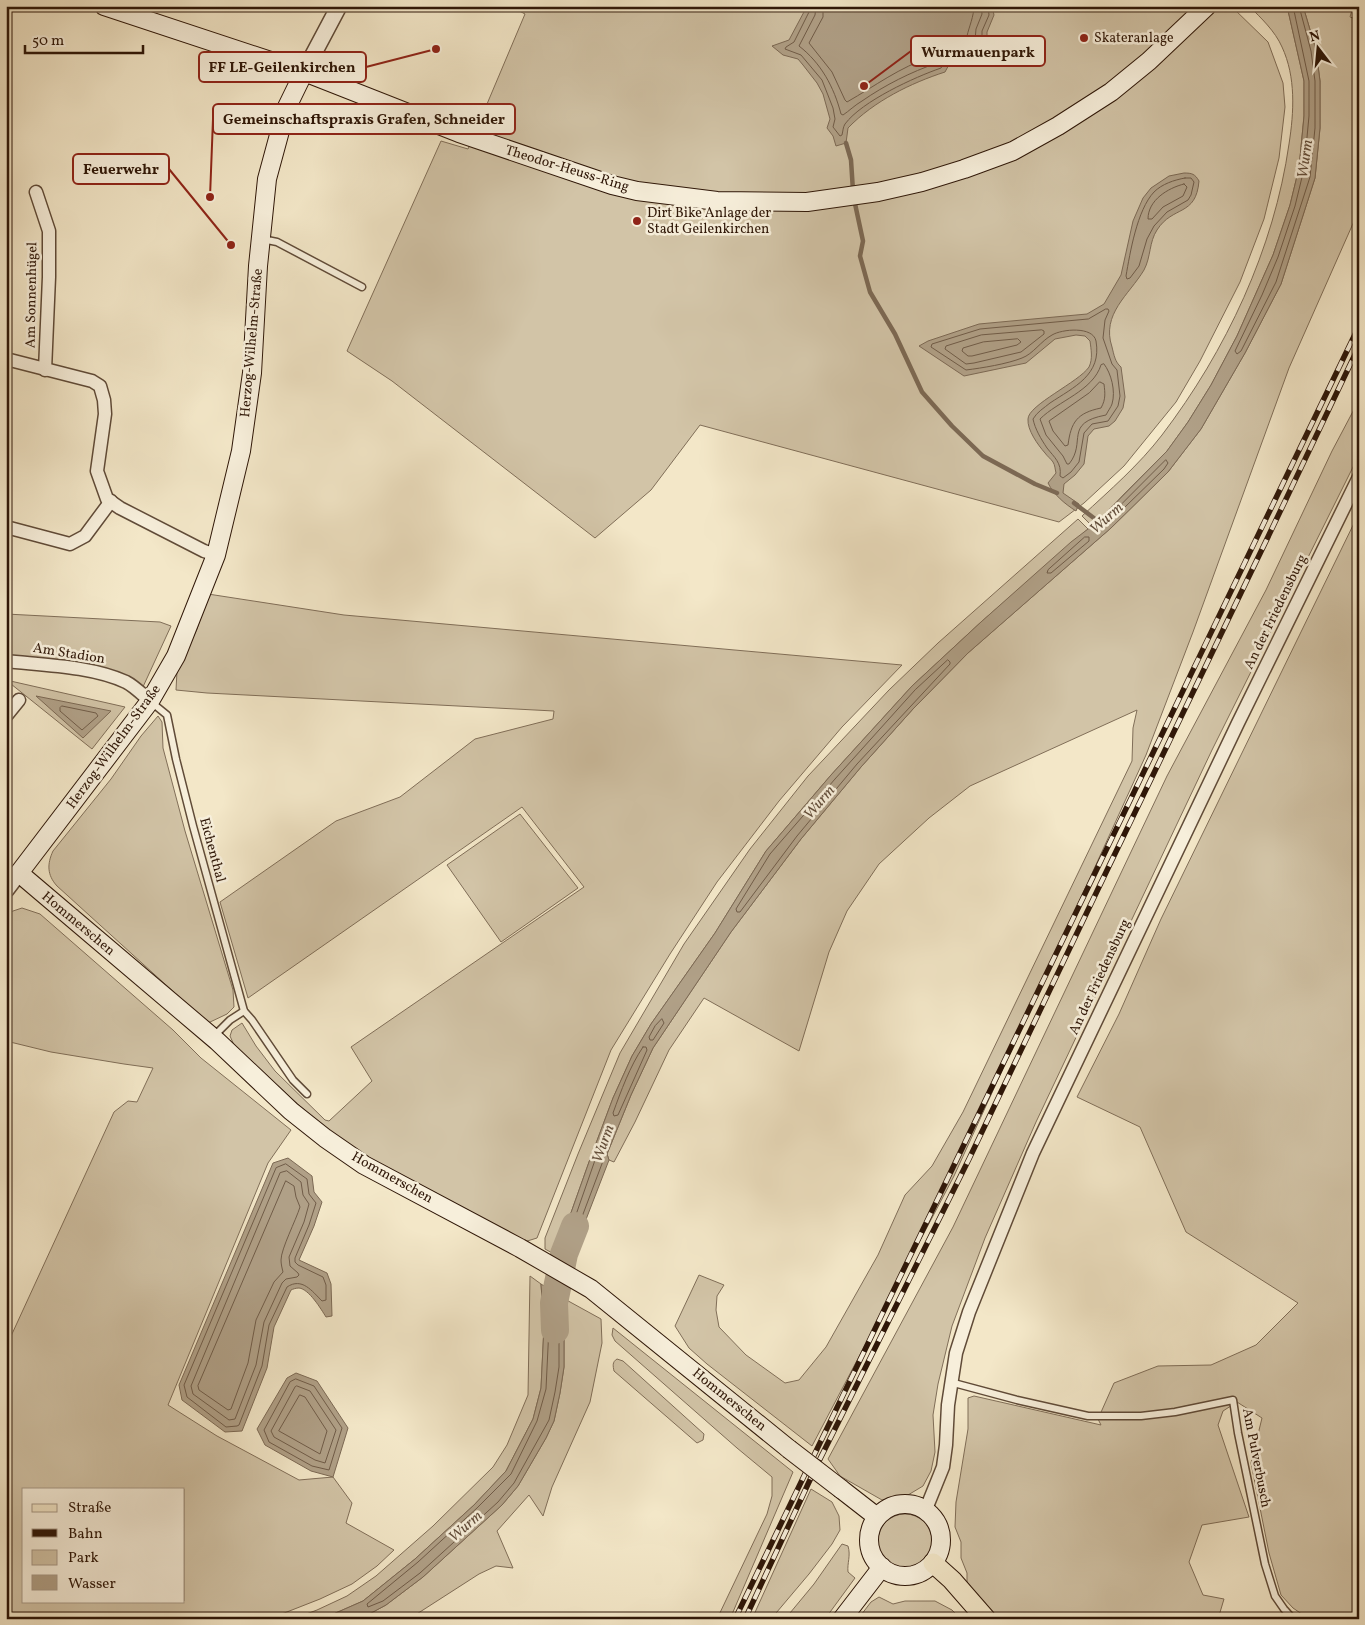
<svg xmlns="http://www.w3.org/2000/svg" width="1365" height="1625" viewBox="0 0 1365 1625" font-family="Vollkorn,serif">
<rect width="100%" height="100%" fill="#f3e7c8"/>
<filter id="stains"><feTurbulence type="fractalNoise" baseFrequency=".004" numOctaves="4"/><feColorMatrix values="0 0 0 0 .2 0 0 0 0 .09 0 0 0 0 .02 0 0 0 .5 -.17"/></filter>
<radialGradient id="worn" r=".72"><stop offset=".6" stop-color="#630" stop-opacity="0"/><stop offset="1" stop-color="#630" stop-opacity=".3"/></radialGradient>
<!-- green -->
<g fill="#d2c4a7" stroke="#806e58" fill-rule="evenodd">
<polygon points="510,6 1231,6 1268,42 1283,83 1285,107 1279,158 1264,219 1240,282 1200,361 1176,402 1124,466 1084,503 1059,522 700,425 651,490 595,538 392,381 347,351 441,141 468,149 525,14"/>
<path d="M1249 6H1287L1304 81V116L1299 168 1290 205 1273 255 1237 336 1211 385 1188 422 1167 451 1124 494 1104 515 1098 525 1094 528 1082 516C1110 490 1139 465 1162 435 1226 351 1274 249 1289 144 1294 112 1296 77 1282 47 1275 31 1261 18 1249 6Z"/>
<polygon points="1303,6 1353,6 1350,17 1359,20 1359,210 1289,368 1193,632 1146,755 954,1176 812,1446 707,1364 689,1348 675,1326 699,1275 724,1285 717,1296 716,1310 719,1327 746,1355 785,1383 799,1380 826,1347 878,1255 905,1195 932,1166 963,1112 1132,761 1133,728 1137,710 970,786 929,818 879,864 847,911 829,952 799,1051 704,998 669,1050 635,1122 614,1162 609,1160 607,1154 631,1095 653,1048 731,932 801,839 861,767 913,709 968,653 1111,528 1168,472 1201,429 1245,353 1281,284 1315,178 1320,128 1320,81 1316,50"/>
<polygon points="1359,400 1359,455 1212,750 1036,1122 985,1238 952,1326 938,1384 933,1415 935,1452 931,1471 923,1486 908,1495 882,1500 840,1476 828,1459 953,1227 1167,776 1266,590 1332,451"/>
<polygon points="1359,513 1359,1619 1309,1619 1293,1608 1281,1595 1269,1553 1251,1463 1262,1418 1237,1402 1223,1411 1218,1425 1249,1517 1202,1525 1189,1562 1203,1595 1224,1599 1218,1619 995,1619 967,1585 967,1573 961,1558 961,1542 955,1527 956,1502 968,1429 968,1398 974,1396 1101,1425 1098,1419 1114,1383 1158,1366 1211,1365 1256,1345 1298,1303 1186,1232 1140,1127 1077,1097 1119,1014 1161,919"/>
<polygon points="1078,519 1088,529 981,622 912,686 831,775 766,851 715,933 651,1024 632,1056 613,1098 589,1162 556,1255 545,1249 545,1238 578,1154 620,1053 684,944 750,849 808,776 889,690 938,643"/>
<path d="M208 594 344 615 902 665 842 727 779 801 717 882 670 954 611 1050 537 1238 524 1242C454 1205 376 1169 315 1119 287 1096 261 1069 234 1045L230 1036 232 1030 242 1023 256 1046 275 1071 325 1120 329 1121 372 1081 351 1047 584 887 522 807 248 998 220 902 336 821 400 797 475 739 553 719 554 711 207 693 176 690 177 671 197 629Z"/>
<polygon points="6,614 160,622 171,626 142,689 6,657"/>
<polygon points="6,680 125,707 92,749"/>
<path d="M158 716 162 722 163 748 185 831 233 990 234 1007 227 1014 208 1023 57 886C47 875 47 864 53 851L111 779 141 736Z"/>
<polygon points="520,814 578,888 501,942 447,865"/>
<path d="M22 908 40 914 173 1030 201 1058 291 1130 268 1163 168 1405 217 1436 299 1480 333 1477 352 1503 346 1523 394 1550 377 1566 352 1584 320 1599 269 1619H23L6 1611V1347L114 1112 128 1101 137 1102 153 1068 124 1064 51 1052 6 1041V915L13 911ZM24 1489H184V1601H24Z"/>
<polygon points="530,1276 541,1284 544,1326 541,1388 533,1419 506,1471 474,1505 415,1559 363,1601 322,1619 293,1619 317,1610 347,1596 376,1576 433,1526 493,1467 507,1445 528,1395"/>
<polygon points="561,1297 601,1319 602,1343 590,1402 552,1487 543,1516 529,1495 497,1531 513,1568 496,1566 479,1574 409,1619 360,1619 386,1605 423,1577 502,1505 518,1486 546,1438 554,1421 560,1393 564,1367 564,1336"/>
<polygon points="613,1328 793,1472 730,1619 717,1619 767,1514 772,1496 772,1477 737,1448 615,1341 612,1335"/>
<path d="M617 1359 623 1361 704 1434 703 1440 697 1443 614 1371C613 1366 612 1362 617 1359Z"/>
<polygon points="811,1489 832,1502 839,1516 840,1530 832,1544 809,1574 771,1619 752,1619"/>
<circle cx="905" cy="1541" r="27"/>
<path d="M842 1544 848 1546C851 1556 847 1563 848 1572L855 1578 825 1619H785L814 1584Z"/>
<polygon points="879,1597 893,1604 905,1601 935,1601 952,1610 961,1619 858,1619 871,1602"/>
</g>
<!-- water -->
<g fill="#b0a087" stroke="#7c6954">
<path d="M804 6H992L994 15 987 32V41L984 47 967 60 963 56 952 59 945 72C911 83 874 101 848 128L846 143 836 146 833 136 827 128 830 119 823 94 817 83 803 65 798 59 783 55 772 46 789 40 805 10Z"/>
<polygon points="1287,6 1303,6 1316,50 1320,81 1320,128 1315,178 1281,284 1245,353 1201,429 1168,472 1111,528 968,653 913,709 861,767 801,839 731,932 653,1048 631,1095 607,1154 609,1160 568,1266 556,1255 589,1162 613,1098 632,1056 651,1024 715,933 766,851 831,775 912,686 981,622 1071,542 1088,529 1098,525 1104,515 1167,451 1188,422 1211,385 1237,336 1273,255 1290,205 1299,168 1304,116 1304,81"/>
<path d="M1184 173C1192 173 1195 174 1199 181 1196 217 1173 205 1157 230 1149 242 1151 257 1144 270 1129 295 1101 314 1112 347 1114 355 1115 362 1121 367L1125 397 1123 408 1115 421 1109 426 1094 429 1088 436 1084 464 1075 475 1064 484 1063 493 1079 504 1076 511C1065 504 1054 495 1048 483L1056 473C1055 469 1055 465 1053 462 1051 459 1047 456 1045 453 1038 445 1027 430 1028 419 1028 405 1079 382 1089 367 1093 359 1091 349 1090 341L1085 336 1076 335 1055 339 1026 363 964 376 919 346 928 341 979 324 1087 314 1104 304 1121 275 1133 221 1143 198 1151 188 1169 176Z"/>
<polygon points="36,696 111,711 83,738"/>
<path d="M288 1158 312 1176 314 1192 322 1202 314 1226 299 1260 327 1273 331 1284 332 1316 326 1317C321 1309 309 1289 299 1288 296 1288 293 1289 291 1290L274 1327 267 1368 242 1431 225 1432 182 1400 179 1385 273 1163Z"/>
<polygon points="541,1284 561,1297 564,1336 564,1367 560,1393 554,1421 546,1438 518,1486 502,1505 423,1577 386,1605 360,1619 322,1619 363,1601 415,1559 474,1505 506,1471 533,1419 541,1388 544,1326"/>
<polygon points="296,1373 317,1381 348,1428 333,1477 311,1471 265,1445 257,1429 287,1378"/>
</g>
<g fill="none" stroke-linecap="round" stroke-linejoin="round">
<!-- shore -->
<g stroke="#705c48" stroke-width="1">
<path d="M809 6V12L794 42 786 47 785 49 801 55 822 80 833 108 835 119 833 127 840 136 842 135C843 131 843 127 845 124 862 101 915 77 941 68L950 54 963 51 968 52 980 44 982 41V31L989 15 988 6"/>
<path d="M816 6 815 15 799 46C821 63 834 87 841 114L843 115C849 111 855 105 862 101 885 85 911 72 937 63L946 49 961 45H967L975 40 976 29 982 14 981 6"/>
<path d="M823 6V17L809 43 832 72 845 100 847 102C875 86 900 67 931 57 943 37 948 42 967 36 969 27 974 16 974 6"/>
<polyline points="1293,6 1309,81 1309,116 1304,169 1295,206 1278,257 1262,295 1235,351 1237,354 1241,351 1276,282 1310,177 1315,128 1315,81 1311,51 1299,6"/>
<path d="M1185 178H1191L1194 182 1191 195 1188 200 1167 212 1154 226 1147 239 1139 266 1130 278 1127 279 1126 276C1130 253 1137 210 1154 192 1162 184 1174 180 1185 178Z"/>
<path d="M1184 184 1187 187 1183 196 1163 207 1152 219H1148C1148 200 1168 188 1184 184Z"/>
<path d="M1106 309H1108L1109 311 1105 320 1103 338 1112 364 1117 370 1120 396 1118 406 1108 421 1092 424 1084 433 1079 462 1071 472 1063 478 1060 476C1062 463 1054 457 1047 448 1041 439 1035 429 1033 419 1037 412 1044 408 1050 403 1074 387 1102 375 1096 341 1093 326 1062 329 1052 335 1041 341 1033 354 1022 358 1007 364 982 368 966 370L931 347 932 344 980 329 1088 319Z"/>
<polygon points="1042,330 1044,331 1044,334 1021,352 974,363 966,364 945,349 946,346 981,335"/>
<polygon points="1018,339 1021,342 1017,345 972,356 968,356 962,351 963,348 983,342"/>
<path d="M1104 364C1111 373 1116 391 1112 404 1111 407 1108 411 1106 415 1063 423 1087 442 1069 464H1067L1063 456 1046 435 1040 419C1058 401 1093 391 1101 365Z"/>
<path d="M1100 382 1104 384C1105 393 1106 399 1101 408 1077 413 1071 422 1068 445L1065 446 1053 431 1049 421 1089 393Z"/>
<polygon points="1166,460 1168,463 1164,469 1125,507 1122,507 1122,504"/>
<polygon points="1085,537 1089,537 1089,541 1051,573 1047,573 1048,570"/>
<polygon points="948,660 950,662 950,664 857,764 797,836 740,912 737,912 736,909 770,854 835,779 915,690"/>
<polygon points="62,706 96,713 98,716 82,730 60,711 60,708"/>
<polygon points="662,1019 664,1023 653,1040 650,1040 649,1037 655,1026"/>
<path d="M643 1047H646L647 1050 618 1115 614 1116 613 1113C621 1091 630 1066 643 1047Z"/>
<polygon points="600,1153 603,1161 568,1254 564,1255 563,1252 594,1163 597,1154"/>
<path d="M286 1164 307 1179 309 1194 316 1203 309 1225 295 1258V1262L298 1265 323 1277 326 1285V1300L322 1301C312 1291 302 1277 287 1287L269 1325 262 1366 239 1425 237 1426 226 1427 187 1397 184 1385 276 1168Z"/>
<polygon points="287,1171 301,1182 303,1195 309,1204 304,1222 289,1257 290,1266 298,1273 299,1275 297,1277 286,1279 282,1283 264,1322 256,1365 235,1419 229,1420 193,1394 191,1386 280,1173"/>
<path d="M286 1181 294 1186 296 1197 300 1207C296 1220 281 1249 281 1260 281 1264 282 1268 283 1272L274 1282 256 1320 248 1363 231 1409 228 1410 199 1390 198 1386Z"/>
<polygon points="548,1296 551,1296 556,1301 559,1337 559,1367 555,1392 549,1420 514,1483 498,1502 420,1573 383,1601 368,1607 367,1604 418,1562 477,1508 511,1474 537,1421 546,1389 549,1327"/>
<polygon points="296,1379 314,1386 342,1428 329,1470 312,1466 269,1442 264,1430 290,1382"/>
<polygon points="297,1386 310,1391 336,1430 325,1463 315,1460 274,1437 271,1431 295,1387"/>
<polygon points="300,1395 305,1397 327,1431 320,1454 279,1431"/>
</g>
<!-- stream -->
<g stroke="#7c6954" stroke-width="4.5">
<polyline points="846,143 851,160 853,191"/>
<polyline points="854,199 863,241 860,256 870,292 895,334 922,392 952,426 983,456 1035,484 1057,493"/>
<polyline points="1074,503 1103,525"/>
</g>
<!-- river -->
<polyline stroke="#b0a087" stroke-width="28" points="555,1330 554,1303 564,1254 575,1226"/>
<!-- service casing -->
<g stroke="#604b38" stroke-width="9">
<g id="service">
<polyline points="262,239 277,242 362,287"/>
<polyline points="151,702 167,715 176,759 193,826 244,1011 252,1020 293,1080 307,1094"/>
<polyline points="214,1036 230,1020 244,1011"/>
<polyline points="950,1382 1017,1400 1088,1416 1141,1416 1175,1412 1233,1400 1238,1433 1265,1564 1275,1596 1284,1609 1293,1619"/>
</g>
</g>
<!-- minor casing -->
<g stroke="#604b38" stroke-width="15">
<g id="minor">
<polyline points="36,192 49,231 49,277 45,370"/>
<polyline points="6,359 92,381 100,386 104,400 105,414 97,471 107,499 120,508 204,551 216,555"/>
<polyline points="6,527 70,544 85,536 111,501"/>
<path d="M6 661C43 665 92 666 126 682 134 686 143 695 150 701"/>
<polyline points="6,716 19,700"/>
<polyline points="926,1509 943,1467 946,1445 948,1405 956,1353 969,1312 1033,1153 1238,723 1359,477"/>
</g>
</g>
<!-- tertiary casing -->
<g stroke="#604b38" stroke-width="18">
<g id="tertiary">
<polyline points="304,72 339,6"/>
<polyline points="6,890 19,873"/>
</g>
</g>
<!-- secondary casing -->
<g stroke="#2f1708" stroke-width="20">
<g id="secondary">
<polyline points="104,6 304,72 459,133 612,185 637,191 717,201 807,202 878,192 922,182 964,169 1013,151 1058,126 1111,92 1149,61 1207,6"/>
<polyline points="304,72 286,109 267,179 258,266 252,373 241,451 216,555 176,656 150,701 19,873 217,1041 291,1111 325,1138 364,1165 520,1248 591,1289 789,1449"/>
<polyline points="841,1489 877,1517"/>
<circle cx="905" cy="1540" r="36"/>
<polyline points="842,1619 882,1567"/>
</g>
</g>
<!-- primary casing -->
<g stroke="#2f1708" stroke-width="21">
<polyline id="primary" points="933,1563 952,1580 986,1619"/>
</g>
<!-- service -->
<use href="#service" stroke="#f7efdb" stroke-width="6"/>
<!-- minor -->
<use href="#minor" stroke="#f7efdb" stroke-width="12"/>
<!-- tertiary -->
<use href="#tertiary" stroke="#f7efdb" stroke-width="15"/>
<!-- secondary -->
<use href="#secondary" stroke="#f7efdb" stroke-width="18"/>
<!-- primary -->
<use href="#primary" stroke="#f3e7c8" stroke-width="19"/>
<!-- rail casing -->
<g stroke="#2f1708" stroke-width="5.5">
<g id="rail">
<polyline points="735,1619 1359,326"/>
<polyline points="745,1619 816,1467 969,1159 1110,864 1267,539 1359,346"/>
</g>
</g>
<!-- rail -->
<use href="#rail" stroke="#f7efdb" stroke-width="4" stroke-dasharray="11" stroke-linecap="butt"/>
<!-- secondary-bridge casing -->
<g stroke="#2f1708" stroke-width="20" stroke-linecap="butt">
<polyline id="secondary-bridge" points="789,1449 841,1489"/>
</g>
<!-- secondary-bridge -->
<use href="#secondary-bridge" stroke="#f7efdb" stroke-width="18"/>
</g>
<!-- markers -->
<g fill="#8f2418" stroke="#f7efdb" stroke-width="2">
<circle cx="1084" cy="38" r="5"/>
<circle cx="637" cy="221" r="5"/>
</g>
<g text-anchor="middle" dominant-baseline="central" stroke-width="5" stroke-linejoin="round" paint-order="stroke">
<!-- poi labels -->
<g font-size="14" fill="#2f1708" stroke="#f7efdb" text-anchor="start">
<text x="1094" y="38">Skateranlage</text>
<text x="647" y="213">Dirt Bike Anlage der<tspan x="647" dy="16">Stadt Geilenkirchen</tspan></text>
</g>
<!-- street labels -->
<g font-size="14" fill="#2f1708" stroke="#f7efdb">
<text transform="translate(567 169) rotate(17)">Theodor-Heuss-Ring</text>
<text transform="translate(32 295) rotate(-89)">Am Sonnenhügel</text>
<text transform="translate(252 343) rotate(-85)">Herzog-Wilhelm-Straße</text>
<text transform="translate(1276 612) rotate(-64)">An der Friedensburg</text>
<text transform="translate(69 654) rotate(9)">Am Stadion</text>
<text transform="translate(114 747) rotate(-54)">Herzog-Wilhelm-Straße</text>
<text transform="translate(212 850) rotate(75)">Eichenthal</text>
<text transform="translate(78 924) rotate(40)">Hommerschen</text>
<text transform="translate(1100 977) rotate(-65)">An der Friedensburg</text>
<text transform="translate(392 1178) rotate(29)">Hommerschen</text>
<text transform="translate(729 1400) rotate(39)">Hommerschen</text>
<text transform="translate(1256 1458) rotate(79)">Am Pulverbusch</text>
</g>
<!-- water labels -->
<g font-size="15" font-style="italic" fill="#634e3b" stroke="#f7efdb">
<text transform="translate(1306 159) rotate(-82)">Wurm</text>
<text transform="translate(1107 519) rotate(-42)">Wurm</text>
<text transform="translate(820 803) rotate(-49)">Wurm</text>
<text transform="translate(604 1144) rotate(-70)">Wurm</text>
<text transform="translate(466 1527) rotate(-41)">Wurm</text>
</g>
</g>
<!-- callouts -->
<path fill="none" stroke="#8f2418" stroke-width="2" d="M864 86L911 51M436 49L366 67M210 197L213 119M231 245L169 169"/>
<g fill="#8f2418" stroke="#f7efdb" stroke-width="2">
<circle cx="864" cy="86" r="5"/>
<circle cx="436" cy="49" r="5"/>
<circle cx="210" cy="197" r="5"/>
<circle cx="231" cy="245" r="5"/>
</g>
<g fill="#f7efdb" stroke="#8f2418" stroke-width="2">
<rect x="911" y="36" width="134" height="30" rx="5"/>
<rect x="199" y="52" width="167" height="30" rx="5"/>
<rect x="213" y="104" width="302" height="30" rx="5"/>
<rect x="73" y="154" width="96" height="30" rx="5"/>
</g>
<g font-size="15" text-anchor="middle" font-weight="bold" fill="#2f1708">
<text x="978" y="57">Wurmauenpark</text>
<text x="282" y="72">FF LE-Geilenkirchen</text>
<text x="364" y="124">Gemeinschaftspraxis Grafen, Schneider</text>
<text x="121" y="174">Feuerwehr</text>
</g>
<!-- margin -->
<rect width="1365" height="1625" fill="none" stroke="#f3e7c8" stroke-width="25"/>
<rect x="8" y="8" width="1350" height="1610" fill="none" stroke="#2f1708" stroke-width="2.5"/>
<rect x="12" y="12" width="1340" height="1600" fill="none" stroke="#2f1708"/>
<!-- legend -->
<rect x="22" y="1488" width="162" height="115" fill="#f7efdb" stroke="#a79987"/>
<rect x="32" y="1504" width="25" height="8" fill="#f3e7c8" stroke="#a79987"/>
<text x="68" y="1512" font-size="15" fill="#2f1708">Straße</text>
<rect x="32" y="1529" width="25" height="8" fill="#2f1708" stroke="#a79987"/>
<text x="68" y="1538" font-size="15" fill="#2f1708">Bahn</text>
<rect x="32" y="1550" width="25" height="15" fill="#d2c4a7" stroke="#a79987"/>
<text x="68" y="1562" font-size="15" fill="#2f1708">Park</text>
<rect x="32" y="1575" width="25" height="15" fill="#b0a087" stroke="#a79987"/>
<text x="68" y="1588" font-size="15" fill="#2f1708">Wasser</text>
<!-- north arrow -->
<g transform="translate(1318 48) rotate(344)" stroke="#f7efdb" stroke-width="4" paint-order="stroke">
<path d="M0-4L9 19L0 12L-9 19Z" fill="#2f1708"/>
<text y="-8" font-size="14" font-weight="bold" text-anchor="middle" fill="#2f1708">N</text>
</g>
<!-- scale -->
<path d="M25 45v8h118v-8" fill="none" stroke="#2f1708" stroke-width="2.5"/>
<text x="32" y="45" font-size="15" fill="#2f1708" stroke="#f7efdb" stroke-width="4" paint-order="stroke">50 m</text>
<rect width="100%" height="100%" filter="url(#stains)"/>
<rect width="100%" height="100%" fill="url(#worn)"/>
</svg>
